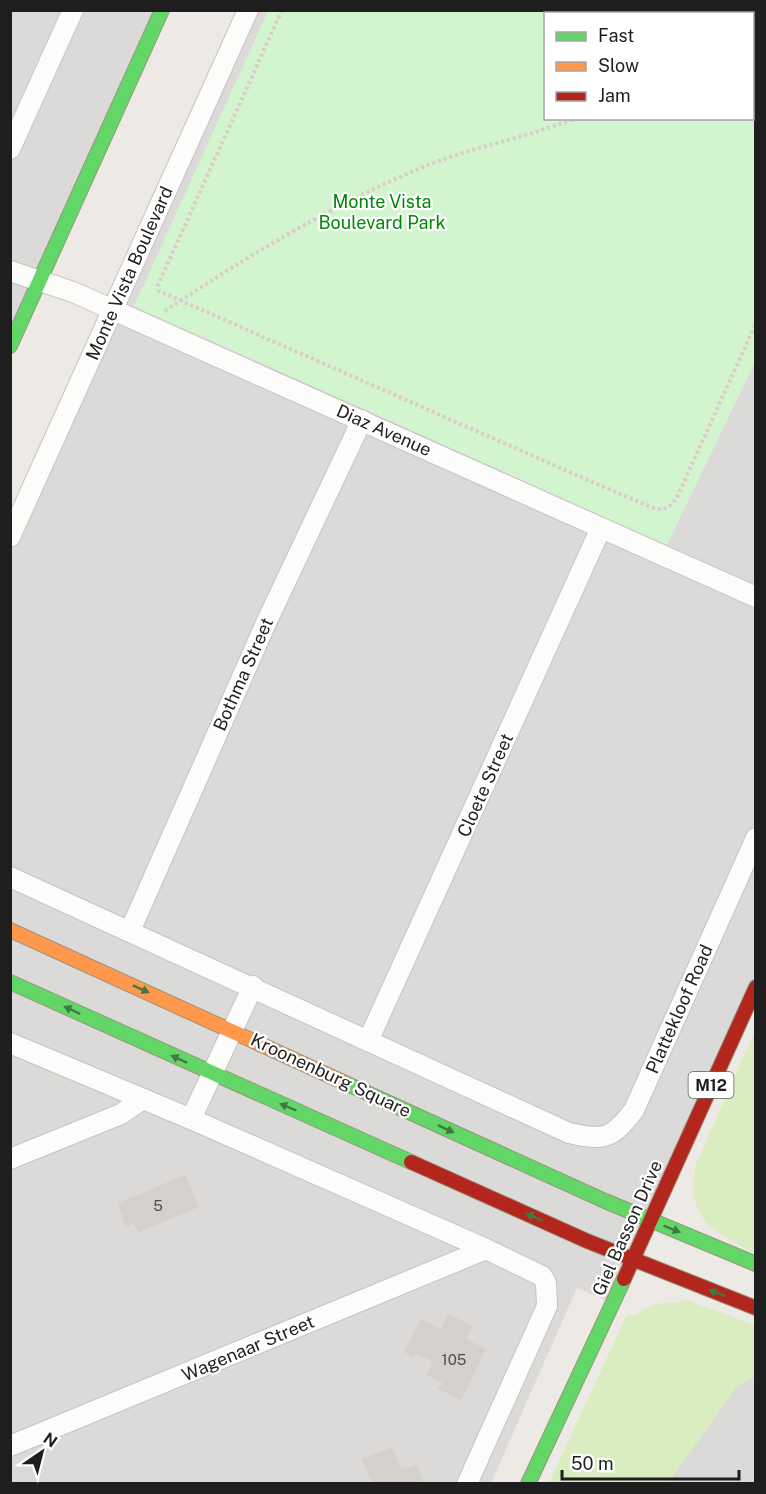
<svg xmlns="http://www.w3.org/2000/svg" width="766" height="1494" viewBox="0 0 766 1494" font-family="'Public Sans',sans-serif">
<rect width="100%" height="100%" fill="#edeae6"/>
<!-- residential -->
<g fill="#dcdad8" fill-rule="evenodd">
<polygon points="11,11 167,11 11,343"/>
<path d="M253 11H755V983L612 1303 577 1288 491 1483 11 1484V550ZM546 14H752V118H546Z"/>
<polygon points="755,1376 755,1483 667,1484 737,1386"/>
</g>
<!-- grass -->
<g fill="#daedc1">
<path d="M755 1031V1253C712 1233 685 1218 696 1164Z"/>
<path d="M681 1298 755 1325V1376L737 1386 668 1483H549L625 1319 629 1314 634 1316C649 1304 660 1301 679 1303Z"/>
</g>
<!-- park -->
<polygon fill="#d2f5d0" points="697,11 703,13 546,14 546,118 752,118 753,36 755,37 755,362 667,545 134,306 268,11"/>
<!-- building -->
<g fill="#d4d0cc">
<polygon points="185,1175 199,1207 139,1232 133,1224 125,1226 118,1203"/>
<polygon points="448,1314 473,1326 466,1339 486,1349 461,1400 438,1389 442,1382 427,1375 433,1362 416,1353 414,1357 404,1352 421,1319 441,1329"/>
<polygon points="392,1447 401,1470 417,1464 424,1484 372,1484 362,1459"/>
</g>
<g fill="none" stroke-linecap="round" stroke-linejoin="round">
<!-- street casing -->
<g stroke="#c5c4c2" stroke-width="22">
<g id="street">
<polyline points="10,149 73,10"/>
<polyline points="10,271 73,292 756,597"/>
<polyline points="10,537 248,10"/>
<path d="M10 877 569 1133C604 1141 612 1139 634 1110L756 838"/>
<polyline points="130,931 266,623 362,420"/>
<polyline points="368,1041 601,528"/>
<polyline points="10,1043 191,1119 486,1249 542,1276 546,1283 547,1306 467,1484"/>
<polyline points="191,1119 253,986"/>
<polyline points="10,1159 121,1114 143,1099"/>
<polyline points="10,1446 486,1249"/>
</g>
</g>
<!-- fast casing -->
<g stroke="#96967e" stroke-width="16">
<g id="fast">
<polyline points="10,346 162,10"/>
<polyline points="10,982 411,1162"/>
<polyline points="343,1082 605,1201 756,1264"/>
<polyline points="528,1484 624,1279"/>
</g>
</g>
<!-- slow casing -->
<g stroke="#96967e" stroke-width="16">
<polyline id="slow" points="10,930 343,1082"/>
</g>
<!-- jam casing -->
<g stroke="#96967e" stroke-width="16">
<g id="jam">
<polyline points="411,1162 587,1241 756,1308"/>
<polyline points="624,1279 756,987"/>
</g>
</g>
<!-- path -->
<g stroke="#dbcbc9" stroke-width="4" stroke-dasharray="3 3" stroke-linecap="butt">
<path d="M282 10 158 285 159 291 599 485 656 509C668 510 672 505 678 495L756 323"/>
<polyline points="684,10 692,14"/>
<polyline points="752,37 756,38"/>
<polyline points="752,43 756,43"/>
<path d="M165 311C249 255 335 203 428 165 477 146 528 137 576 118"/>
</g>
<!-- street -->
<use href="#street" stroke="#fcfcfb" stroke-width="20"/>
<!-- fast -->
<use href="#fast" stroke="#63d668" stroke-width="14"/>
<!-- slow -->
<use href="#slow" stroke="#ff974d" stroke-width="14"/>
<!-- jam -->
<use href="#jam" stroke="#b3261e" stroke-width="14"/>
</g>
<!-- one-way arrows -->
<defs><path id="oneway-solid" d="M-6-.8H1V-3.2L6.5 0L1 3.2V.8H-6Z" transform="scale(1.5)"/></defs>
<g fill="#407a43">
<use href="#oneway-solid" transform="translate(141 989) rotate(24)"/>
<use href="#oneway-solid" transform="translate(72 1010) rotate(-155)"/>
<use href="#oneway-solid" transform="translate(179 1059) rotate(-155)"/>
<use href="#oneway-solid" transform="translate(288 1107) rotate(-157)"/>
<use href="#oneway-solid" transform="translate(446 1129) rotate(25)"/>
<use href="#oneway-solid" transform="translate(534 1217) rotate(-156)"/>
<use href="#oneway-solid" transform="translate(672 1229) rotate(22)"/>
<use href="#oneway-solid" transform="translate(717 1293) rotate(-159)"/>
</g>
<g text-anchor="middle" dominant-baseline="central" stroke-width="4.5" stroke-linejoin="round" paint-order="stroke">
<!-- number labels -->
<g font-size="15" fill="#4c4c4a">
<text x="158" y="1205">5</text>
<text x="454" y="1359">105</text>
</g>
<!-- shield labels -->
<rect fill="#fff" stroke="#626262" stroke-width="1.5" x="688.5" y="1072" width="45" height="26" rx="4.5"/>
<g font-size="16" font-weight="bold" fill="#1e1e1e">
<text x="711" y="1085">M12</text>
</g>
<!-- park labels -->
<g font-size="18" fill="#018708" stroke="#fff">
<text x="382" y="201">Monte Vista<tspan x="382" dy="21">Boulevard Park</tspan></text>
</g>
<!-- street labels -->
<g font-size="18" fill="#1e1e1e" stroke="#fff">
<text transform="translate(129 273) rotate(-66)">Monte Vista Boulevard</text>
<text transform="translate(384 430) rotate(24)">Diaz Avenue</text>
<text transform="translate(243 674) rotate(-66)">Bothma Street</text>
<text transform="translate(485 785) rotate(-66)">Cloete Street</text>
<text transform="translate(679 1009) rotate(-66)">Plattekloof Road</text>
<text transform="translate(331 1075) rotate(25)">Kroonenburg Square</text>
<text transform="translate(627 1228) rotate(-66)">Giel Basson Drive</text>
<text transform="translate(248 1348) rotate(-23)">Wagenaar Street</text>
</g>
</g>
<!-- border -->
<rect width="766" height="1494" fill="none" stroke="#1e1e1e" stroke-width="24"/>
<!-- legend -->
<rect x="544" y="12" width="210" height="108" fill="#ffffff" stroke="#a5a5a5" stroke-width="1.5"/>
<rect x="556" y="32" width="30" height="9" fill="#63d668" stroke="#a5a5a5" stroke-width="1.5"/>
<text x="598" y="42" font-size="18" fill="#1e1e1e">Fast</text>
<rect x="556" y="62" width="30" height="9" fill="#ff974d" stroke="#a5a5a5" stroke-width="1.5"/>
<text x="598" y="72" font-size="18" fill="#1e1e1e">Slow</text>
<rect x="556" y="92" width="30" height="9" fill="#b3261e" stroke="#a5a5a5" stroke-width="1.5"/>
<text x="598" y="102" font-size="18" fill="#1e1e1e">Jam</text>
<!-- north arrow -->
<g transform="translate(42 1452) rotate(35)" stroke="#ffffff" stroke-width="4.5" paint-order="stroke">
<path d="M0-4.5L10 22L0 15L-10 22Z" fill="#1e1e1e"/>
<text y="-9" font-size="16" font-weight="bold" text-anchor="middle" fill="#1e1e1e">N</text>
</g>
<!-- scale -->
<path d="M562 1470v9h177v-9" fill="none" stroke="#1e1e1e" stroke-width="3"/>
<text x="571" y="1470" font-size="18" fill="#1e1e1e" stroke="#ffffff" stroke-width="4.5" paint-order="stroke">50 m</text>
</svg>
